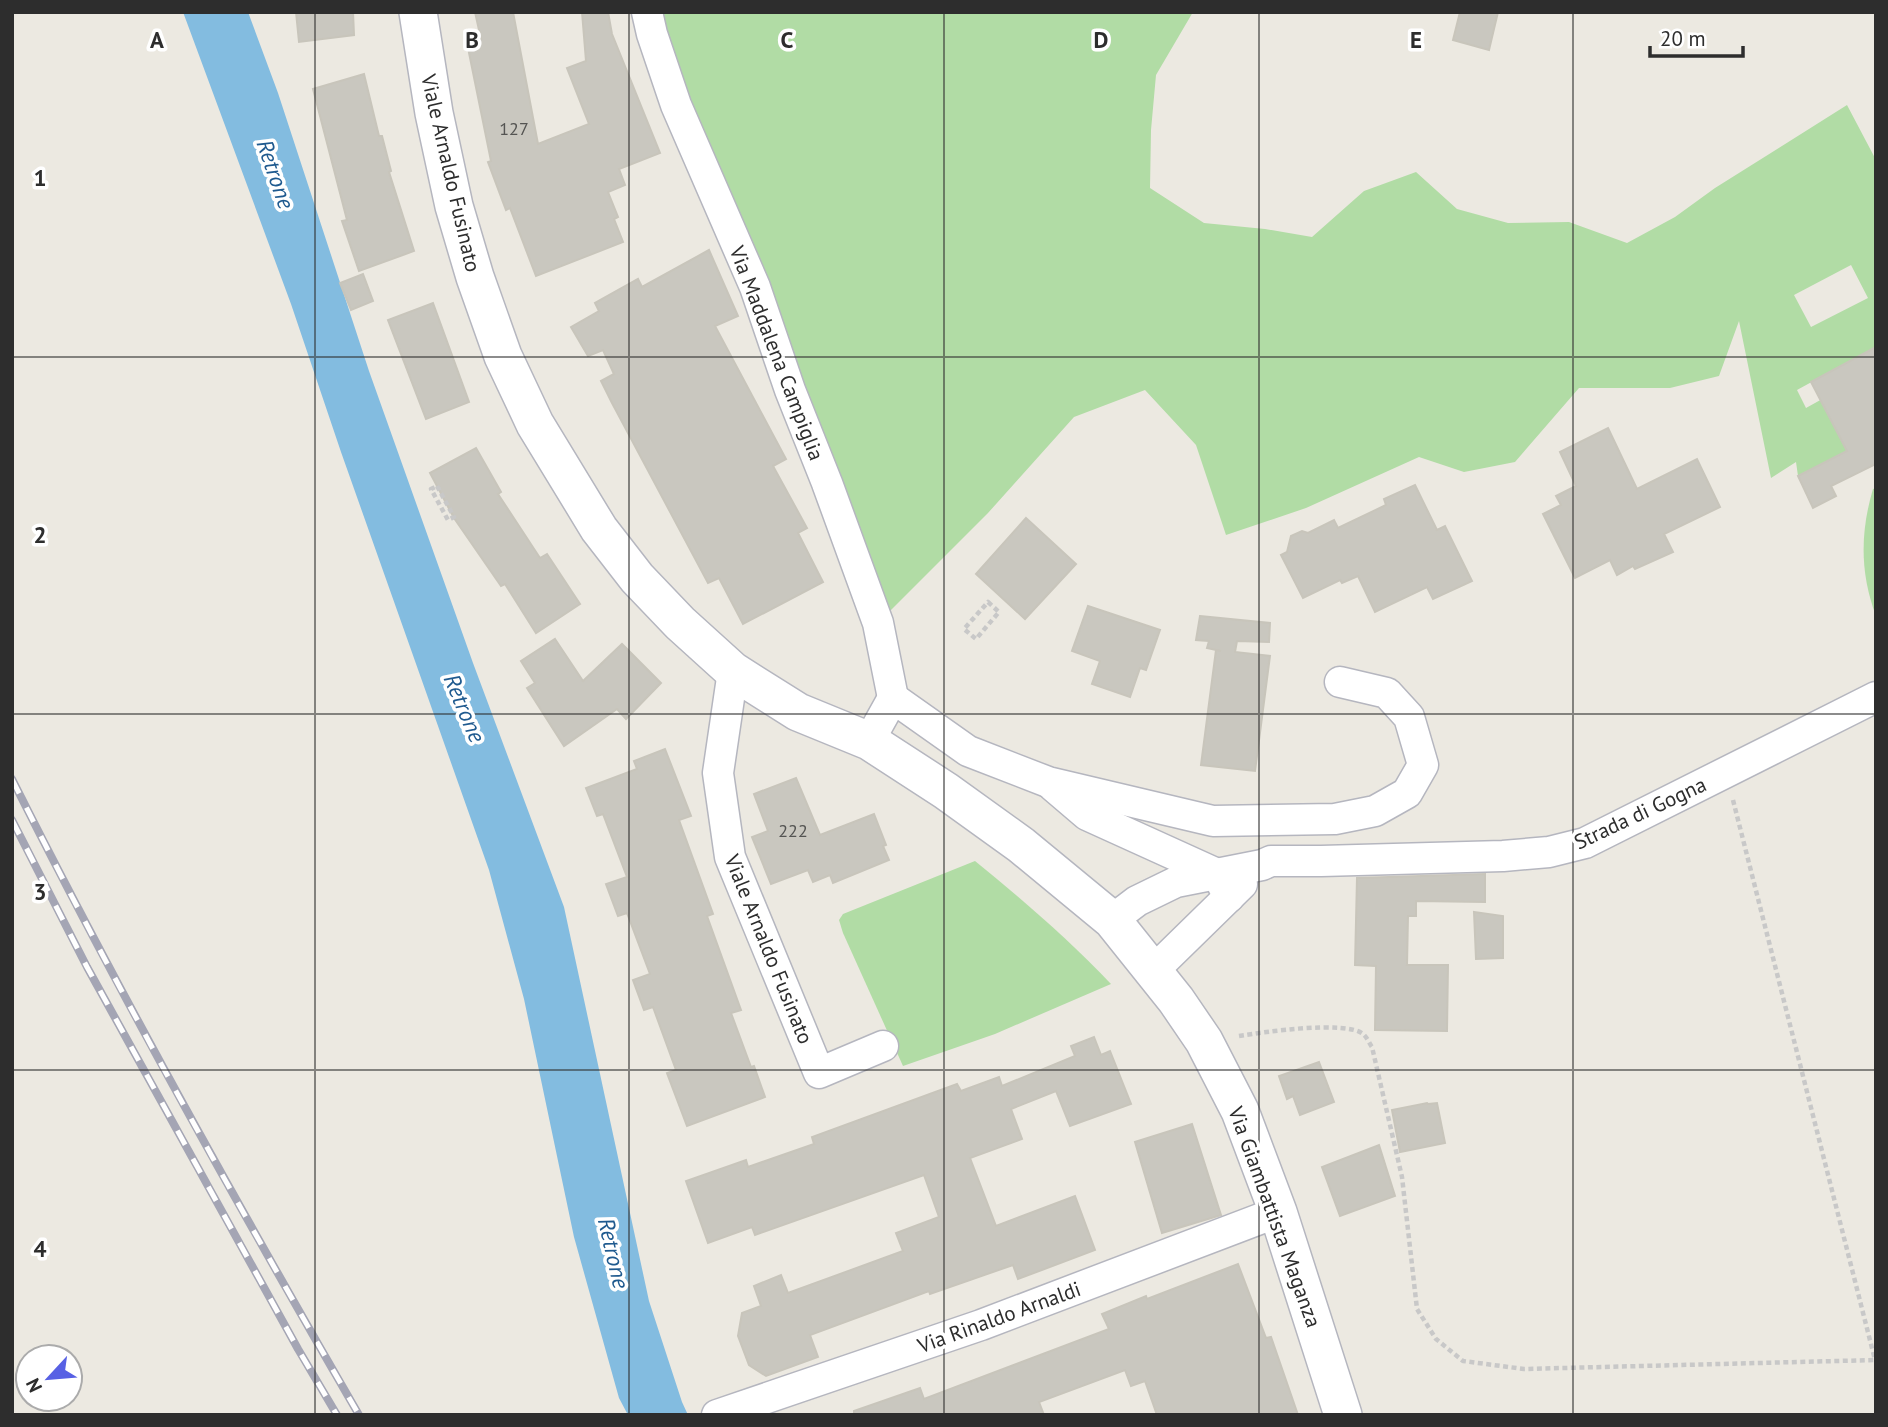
<svg xmlns="http://www.w3.org/2000/svg" width="1888" height="1427" viewBox="0 0 1888 1427" font-family="'PT Sans',sans-serif">
<rect width="100%" height="100%" fill="#ece9e1"/>
<!-- green -->
<g fill="#b1dca5" fill-rule="evenodd">
<path d="M647 12H1193L1156 75 1151 130 1150 188 1204 223 1265 229 1312 237 1364 191 1416 172 1457 209 1508 223 1569 222 1627 243 1675 217 1715 188 1847 105 1876 160V360L1870 350 1797 390 1806 408 1824 398 1853 461 1820 465 1798 476 1796 462 1771 478 1739 321 1719 376 1670 388H1579L1515 462 1464 472 1419 457 1306 508 1226 535 1196 445 1145 390 1074 417 988 513 878 623ZM1851 265 1868 298 1811 327 1794 295Z"/>
<path d="M1876 488V616C1860 573 1860 533 1873 489Z"/>
<path d="M975 861C1023 900 1069 940 1111 984L995 1034 903 1066 843 933 839 920 843 914Z"/>
</g>
<!-- water -->
<polygon fill="#83bce0" points="183,12 248,12 278,93 369,371 473,663 564,907 649,1301 682,1402 688,1415 628,1415 619,1398 574,1237 524,999 489,870 341,452 291,304"/>
<!-- building -->
<g fill="#c9c7bf" stroke="#c8c5bb" stroke-width="2">
<polygon points="296,12 353,12 354,35 299,42"/>
<polygon points="475,12 513,12 538,144 589,124 567,68 586,61 582,12 608,12 612,34 660,153 619,169 625,185 608,192 618,217 614,219 623,242 536,276 510,208 506,210 488,162 491,161 467,43 481,39"/>
<polygon points="1460,12 1498,12 1489,50 1453,40"/>
<polygon points="364,74 379,136 382,136 391,171 389,172 414,251 359,271 342,221 347,220 313,89"/>
<polygon points="709,250 738,316 715,326 786,459 773,466 807,528 798,533 823,582 743,624 719,578 708,583 612,403 601,381 614,374 603,350 588,356 571,327 599,311 595,303 638,279 642,287"/>
<polygon points="363,274 373,301 351,310 340,283"/>
<polygon points="433,303 469,402 426,419 388,320"/>
<polygon points="1876,347 1876,464 1831,486 1836,496 1813,508 1798,476 1847,451 1811,382"/>
<polygon points="1608,428 1637,489 1697,459 1720,507 1664,534 1673,552 1635,569 1633,566 1617,575 1610,560 1575,578 1543,514 1561,505 1556,496 1576,486 1560,452"/>
<polygon points="476,448 501,492 498,494 540,558 547,554 580,604 536,633 505,584 501,586 454,518 430,473"/>
<polygon points="1415,485 1437,530 1445,526 1472,581 1433,599 1427,587 1375,612 1358,576 1342,583 1340,580 1303,598 1281,555 1287,552 1291,536 1302,531 1308,533 1334,520 1338,528 1386,505 1384,499"/>
<polygon points="1026,518 1076,564 1025,619 976,574"/>
<polygon points="1088,606 1160,630 1146,670 1140,668 1130,697 1092,684 1100,661 1072,651"/>
<polygon points="1200,616 1270,623 1269,642 1237,641 1235,652 1270,656 1255,771 1201,765 1216,650 1221,651 1207,648 1209,641 1196,640"/>
<polygon points="555,639 583,681 622,644 661,683 626,719 617,709 564,746 527,688 535,683 521,661"/>
<polygon points="665,749 691,816 679,820 713,914 707,916 741,1010 731,1013 751,1067 754,1066 765,1097 687,1126 667,1073 676,1070 653,1007 644,1010 633,980 650,974 627,913 618,916 606,884 627,877 603,814 597,816 586,788 637,769 634,761"/>
<polygon points="796,778 820,835 874,814 886,845 883,846 889,860 833,883 830,875 813,882 808,870 771,884 752,837 768,831 754,794"/>
<polygon points="1485,874 1485,902 1416,901 1416,916 1408,916 1407,965 1448,965 1447,1031 1375,1030 1376,966 1355,965 1357,878"/>
<polygon points="1474,912 1503,916 1503,958 1476,959"/>
<polygon points="1094,1037 1101,1055 1110,1051 1131,1104 1070,1126 1056,1091 1011,1109 1022,1139 970,1158 996,1226 1075,1196 1095,1250 1018,1279 1013,1265 930,1294 929,1291 810,1335 818,1357 766,1376 749,1365 738,1336 742,1313 761,1306 754,1286 781,1275 788,1293 903,1251 896,1233 939,1217 924,1175 755,1235 752,1227 708,1243 686,1181 746,1160 748,1167 814,1144 812,1137 957,1084 961,1091 999,1077 1002,1086 1075,1056 1071,1046"/>
<polygon points="1319,1062 1334,1102 1300,1115 1293,1096 1287,1099 1279,1076"/>
<polygon points="1427,1103 1428,1104 1437,1103 1445,1143 1400,1152 1392,1110"/>
<polygon points="1192,1124 1221,1215 1162,1233 1135,1142"/>
<polygon points="1379,1145 1395,1196 1340,1216 1322,1167"/>
<polygon points="1238,1264 1266,1338 1271,1337 1298,1415 1157,1415 1145,1381 1131,1386 1125,1370 1039,1402 1044,1415 854,1415 854,1411 920,1388 924,1399 1109,1329 1102,1314 1146,1296 1147,1299"/>
</g>
<g fill="none" stroke-linecap="round" stroke-linejoin="round">
<!-- minor casing -->
<g stroke="#b5b6bf" stroke-width="33">
<g id="minor">
<polyline points="647,12 652,34 676,105 755,287 790,390 827,483 878,623 893,698"/>
<polyline points="733,671 718,773 730,857 819,1073 883,1046"/>
<polyline points="869,741 893,698 968,751 1048,782 1213,821 1335,819 1375,811 1407,793 1423,765 1409,717 1387,693 1340,682"/>
<polyline points="1053,786 1087,815 1217,874 1229,897"/>
<polyline points="1112,920 1137,901 1176,882 1262,865 1271,861 1321,861 1503,856 1549,852 1585,843 1876,697"/>
<polyline points="1152,972 1242,884"/>
<polyline points="717,1415 981,1325 1278,1212"/>
</g>
</g>
<!-- tertiary casing -->
<g stroke="#b5b6bf" stroke-width="40">
<polyline id="tertiary" points="418,12 434,113 454,206 475,277 503,356 535,424 599,529 637,578 680,623 733,671 798,712 869,741 946,791 1021,845 1112,920 1176,1000 1204,1041 1240,1111 1278,1212 1343,1415"/>
</g>
<!-- path -->
<g stroke="#c8c8c8" stroke-width="4.5" stroke-dasharray="5 3.5" stroke-linecap="butt">
<polygon points="437,486 454,517 448,520 431,489"/>
<polygon points="988,602 999,612 976,639 964,629"/>
<polyline points="1733,800 1875,1360"/>
<path d="M1239 1036C1263 1032 1346 1020 1363 1034 1367 1037 1369 1043 1372 1047L1402 1177 1417 1309 1436 1339 1463 1361 1524 1369 1876 1360"/>
</g>
<!-- minor -->
<use href="#minor" stroke="#fff" stroke-width="30"/>
<!-- tertiary -->
<use href="#tertiary" stroke="#fff" stroke-width="37"/>
<!-- rail casing -->
<g stroke="#a4a5b4" stroke-width="8">
<g id="rail">
<path d="M12 779C120 995 238 1206 359 1415"/>
<polyline points="12,820 87,967 298,1349 337,1415"/>
</g>
</g>
<!-- rail -->
<use href="#rail" stroke="#fff" stroke-width="5" stroke-dasharray="16" stroke-linecap="butt"/>
</g>
<!-- grid -->
<path fill="none" stroke="#2d2d2d" stroke-width="2" stroke-opacity="0.55" d="M315 12V1415M629 12V1415M944 12V1415M1259 12V1415M1573 12V1415M12 357H1876M12 714H1876M12 1070H1876"/>
<g text-anchor="middle" dominant-baseline="central" stroke-width="7" stroke-linejoin="round" paint-order="stroke">
<!-- number labels -->
<g font-size="18" fill="#545452">
<text x="514" y="128">127</text>
<text x="793" y="830">222</text>
</g>
<!-- street labels -->
<g font-size="21" fill="#2d2d2d" stroke="#fff">
<text transform="translate(451 173) rotate(77)">Viale Arnaldo Fusinato</text>
<text transform="translate(777 353) rotate(69)">Via Maddalena Campiglia</text>
<text transform="translate(1640 813) rotate(-25)">Strada di Gogna</text>
<text transform="translate(769 949) rotate(68)">Viale Arnaldo Fusinato</text>
<text transform="translate(1275 1217) rotate(70)">Via Giambattista Maganza</text>
<text transform="translate(999 1317) rotate(-20)">Via Rinaldo Arnaldi</text>
</g>
<!-- water labels -->
<g font-size="23" font-style="italic" fill="#1f5a8f" stroke="#fff">
<text transform="translate(276 174) rotate(71)">Retrone</text>
<text transform="translate(465 708) rotate(67)">Retrone</text>
<text transform="translate(614 1253) rotate(77)">Retrone</text>
</g>
</g>
<g font-size="23" text-anchor="middle" font-weight="bold" fill="#2d2d2d" stroke="#fff" stroke-width="7" stroke-linejoin="round" paint-order="stroke">
<text x="157" y="48">A</text>
<text x="472" y="48">B</text>
<text x="787" y="48">C</text>
<text x="1101" y="48">D</text>
<text x="1416" y="48">E</text>
<text x="40" y="186">1</text>
<text x="40" y="543">2</text>
<text x="40" y="900">3</text>
<text x="40" y="1257">4</text>
</g>
<!-- border -->
<rect width="1888" height="1427" fill="none" stroke="#2d2d2d" stroke-width="28"/>
<!-- north arrow -->
<g transform="translate(49 1378) rotate(244)"><circle r="33" fill="#ffffff" stroke="#ababab" stroke-width="2"/>
<path d="M0-5L12 26L0 18L-12 26Z" fill="#5760e4"/>
<text y="-10" font-size="19" font-weight="bold" text-anchor="middle" fill="#2d2d2d">N</text>
</g>
<!-- scale -->
<path d="M1650 46v10h93v-10" fill="none" stroke="#2d2d2d" stroke-width="3.5"/>
<text x="1660" y="46" font-size="21" fill="#2d2d2d" stroke="#ffffff" stroke-width="5" paint-order="stroke">20 m</text>
</svg>
